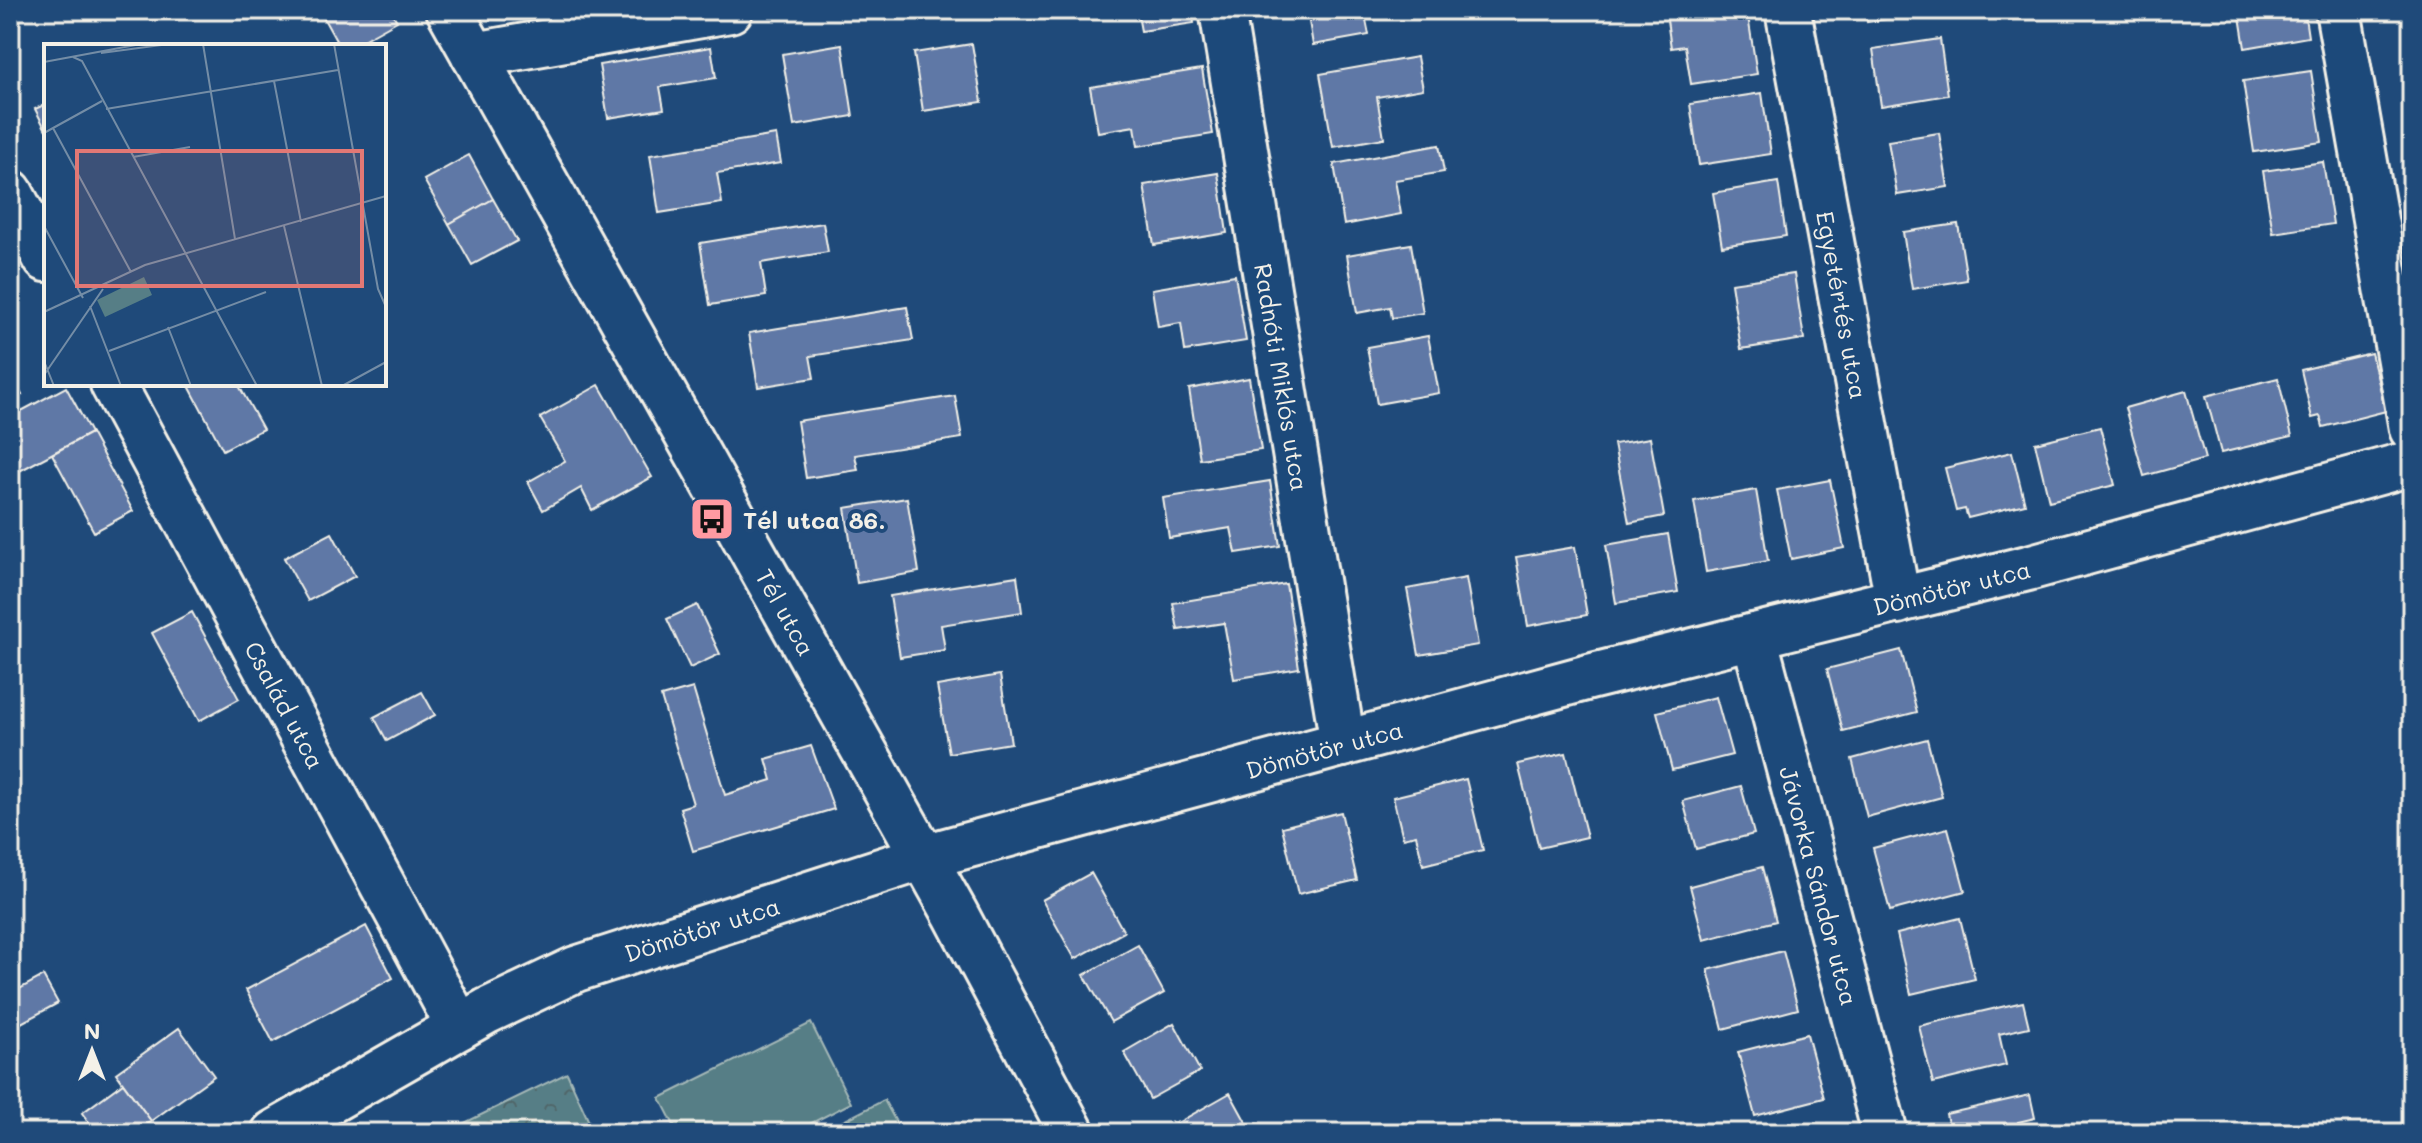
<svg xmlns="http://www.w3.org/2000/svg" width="2422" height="1143" viewBox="0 0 2422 1143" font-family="Mali,sans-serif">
<defs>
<pattern id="park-crowns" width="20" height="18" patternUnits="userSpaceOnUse" patternTransform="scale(2)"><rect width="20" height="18" fill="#567e86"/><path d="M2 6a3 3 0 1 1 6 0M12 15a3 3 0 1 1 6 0" fill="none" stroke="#506669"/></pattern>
</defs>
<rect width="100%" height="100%" fill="#1f4a7a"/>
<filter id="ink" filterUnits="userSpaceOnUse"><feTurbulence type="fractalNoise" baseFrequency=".0125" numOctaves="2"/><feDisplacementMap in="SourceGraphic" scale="16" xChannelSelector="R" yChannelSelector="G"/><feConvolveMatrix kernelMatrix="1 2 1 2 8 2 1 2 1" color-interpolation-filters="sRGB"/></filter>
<g filter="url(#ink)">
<!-- park -->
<polygon fill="url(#park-crowns)" stroke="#a5b8b7" stroke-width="2" points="567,1073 594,1133 444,1133"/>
<!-- pitch -->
<g fill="#567e86" stroke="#a5b8b7" stroke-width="2">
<polygon points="811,1023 851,1103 792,1133 678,1133 660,1098"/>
<polygon points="884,1100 902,1133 820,1133"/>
</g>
<!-- building -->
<g fill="#5e78a6" stroke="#f4f1e8" stroke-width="2">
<polygon points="319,10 390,10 397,21 352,46 339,46"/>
<polygon points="1137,10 1192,10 1194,23 1141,31"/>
<polygon points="1307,10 1364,10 1369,35 1313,45"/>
<polygon points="1687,10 1747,10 1757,74 1691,84 1685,46 1671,48 1666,13"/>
<polygon points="1865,10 1930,10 1930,12 1867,22"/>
<polygon points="2239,10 2304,10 2308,37 2245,48"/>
<polygon points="1940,39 1948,95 1881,106 1873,49"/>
<polygon points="842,44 853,116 794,126 782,54"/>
<polygon points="972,44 982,102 923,111 914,53"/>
<polygon points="711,47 716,78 660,87 664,109 608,118 599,65"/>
<polygon points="1417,57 1423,89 1377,97 1384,138 1333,147 1320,74"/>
<polygon points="1202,69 1213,134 1138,146 1135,126 1098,132 1090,87"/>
<polygon points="2311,71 2322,142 2254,152 2243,81"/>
<polygon points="1762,93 1771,154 1699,165 1690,104"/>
<polygon points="46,104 46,130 35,109"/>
<polygon points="1939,133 1948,187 1897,195 1888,141"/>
<polygon points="776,135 781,163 717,173 722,203 659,213 650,155"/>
<polygon points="1439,145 1444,172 1395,180 1401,214 1344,225 1334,164"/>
<polygon points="469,155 493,199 449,224 424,180"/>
<polygon points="2323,162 2333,224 2273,233 2263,171"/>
<polygon points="1218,173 1227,233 1154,245 1144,185"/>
<polygon points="1778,182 1786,236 1722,246 1713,193"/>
<polygon points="493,199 517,241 472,265 449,224"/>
<polygon points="823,223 828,252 761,263 766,296 710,305 700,243"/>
<polygon points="1958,224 1967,280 1912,289 1903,232"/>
<polygon points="1411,244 1423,313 1392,318 1390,307 1357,313 1347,255"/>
<polygon points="1794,274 1804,339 1741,349 1731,283"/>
<polygon points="1235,275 1246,341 1185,351 1181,323 1158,327 1152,289"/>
<polygon points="907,307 913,340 810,356 814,378 758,387 749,333"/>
<polygon points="1428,336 1439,393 1377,404 1367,347"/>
<polygon points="2371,353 2386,411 2323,427 2320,416 2312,418 2301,370"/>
<polygon points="10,373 22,395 10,401"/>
<polygon points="1249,378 1261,450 1200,459 1189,389"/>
<polygon points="2278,378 2292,436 2221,453 2206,396"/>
<polygon points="188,384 238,384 263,429 223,450"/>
<polygon points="599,385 652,477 592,510 581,488 543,510 528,482 565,461 540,418"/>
<polygon points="66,387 91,433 10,476 10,432 17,429 10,417"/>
<polygon points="2186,391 2205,459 2144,476 2125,408"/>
<polygon points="955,396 962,438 855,455 858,470 806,478 797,421"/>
<polygon points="2100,427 2115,485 2049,501 2035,443"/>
<polygon points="91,433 133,511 94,532 52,454"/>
<polygon points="1650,438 1664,516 1629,523 1614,444"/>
<polygon points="2012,452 2025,504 1968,518 1965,509 1956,511 1945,468"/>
<polygon points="1830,480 1844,548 1791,559 1777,490"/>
<polygon points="1270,481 1280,546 1236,553 1231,528 1169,538 1163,498"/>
<polygon points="1756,490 1768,561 1706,572 1694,501"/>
<polygon points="907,498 919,572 857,583 845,508"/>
<polygon points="332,533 355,576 308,601 284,558"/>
<polygon points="1668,534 1678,592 1616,603 1606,545"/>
<polygon points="1575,547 1587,615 1528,626 1516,557"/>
<polygon points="1017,576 1022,612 941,625 945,650 900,657 890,596"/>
<polygon points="1466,578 1478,645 1419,655 1407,589"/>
<polygon points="1286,584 1299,668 1234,679 1224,623 1178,630 1173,603"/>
<polygon points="697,605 720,654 690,668 667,619"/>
<polygon points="192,612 239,699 199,721 152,633"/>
<polygon points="1901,650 1917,712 1843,731 1827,669"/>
<polygon points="1000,675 1011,743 949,753 937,686"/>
<polygon points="693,688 725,795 772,780 766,759 811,746 834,809 693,851 680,808 693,804 661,697"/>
<polygon points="422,692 435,715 387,741 374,717"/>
<polygon points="1716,697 1732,755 1672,770 1657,712"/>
<polygon points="1927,739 1942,797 1867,817 1852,759"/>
<polygon points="1566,753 1587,837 1539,848 1518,764"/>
<polygon points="1466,779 1483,850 1423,865 1416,835 1403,838 1393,797"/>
<polygon points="1741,786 1754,834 1696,849 1683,801"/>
<polygon points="1341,812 1357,880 1298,894 1282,827"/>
<polygon points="1948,828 1965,891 1890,911 1873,848"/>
<polygon points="1762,867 1776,921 1704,940 1690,886"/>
<polygon points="1091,873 1124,932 1075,959 1042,900"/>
<polygon points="1960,918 1975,979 1911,994 1897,934"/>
<polygon points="366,926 393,978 273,1042 246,990"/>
<polygon points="1138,945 1164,993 1111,1022 1084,975"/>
<polygon points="1783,951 1798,1009 1723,1029 1708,970"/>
<polygon points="43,976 58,1003 10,1029 10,994"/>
<polygon points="2023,1002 2029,1027 1999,1034 2006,1065 1933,1083 1919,1026"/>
<polygon points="1174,1023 1200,1071 1150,1099 1124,1052"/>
<polygon points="179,1028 214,1076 151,1121 116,1073"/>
<polygon points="1807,1034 1824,1098 1755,1116 1738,1052"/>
<polygon points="123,1083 151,1121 135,1133 97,1133 82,1113"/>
<polygon points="1230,1093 1252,1133 1169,1133 1167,1129"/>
<polygon points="2030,1095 2035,1118 2018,1122 2020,1133 1950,1133 1946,1114"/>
</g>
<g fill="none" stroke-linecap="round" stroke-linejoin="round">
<!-- minor casing -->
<g stroke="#f4f1e8" stroke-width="50">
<g id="minor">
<path id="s1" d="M449 10 955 913 1072 1133"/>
<path id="s2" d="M1222 10 1343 744"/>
<path id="s3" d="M1788 10 1898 601"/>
<polyline points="2338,10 2412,429"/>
<polyline points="474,55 730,10"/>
<polyline points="10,192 46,259"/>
<path id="s4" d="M113 384 459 1027"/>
<path id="s5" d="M1754 636 1885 1133"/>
<path id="s6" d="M274 1133 487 1011 576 969 924 857 1589 677 2028 568 2412 463"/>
</g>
</g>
<!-- minor -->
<use href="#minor" stroke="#1f4a7a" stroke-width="44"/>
</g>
</g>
<!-- icons -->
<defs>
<g id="bus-square" transform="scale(2.3)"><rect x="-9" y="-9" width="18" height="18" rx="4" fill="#ff9aa2" stroke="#1f4a7a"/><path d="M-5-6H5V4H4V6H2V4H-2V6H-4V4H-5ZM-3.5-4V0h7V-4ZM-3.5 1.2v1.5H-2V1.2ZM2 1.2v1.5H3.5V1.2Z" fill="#111"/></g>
</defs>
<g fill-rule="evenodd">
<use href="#bus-square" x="712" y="519"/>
</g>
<g text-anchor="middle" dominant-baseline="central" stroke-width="8" stroke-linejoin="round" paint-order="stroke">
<!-- street labels -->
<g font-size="24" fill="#f4f1e8" stroke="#1f4a7a">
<text stroke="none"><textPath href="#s3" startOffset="300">Egyetértés utca</textPath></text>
<text stroke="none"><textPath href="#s2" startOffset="372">Radnóti Miklós utca</textPath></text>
<text stroke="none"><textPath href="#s6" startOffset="1772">Dömötör utca</textPath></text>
<text stroke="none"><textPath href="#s1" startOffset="690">Tél utca</textPath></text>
<text stroke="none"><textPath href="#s4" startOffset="364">Család utca</textPath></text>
<text stroke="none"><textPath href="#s6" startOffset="1124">Dömötör utca</textPath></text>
<text stroke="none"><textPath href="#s5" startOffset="258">Jávorka Sándor utca</textPath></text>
<text stroke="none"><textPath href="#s6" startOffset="476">Dömötör utca</textPath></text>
</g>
<!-- poi labels -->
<g font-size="24" font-weight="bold" fill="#f4f1e8" stroke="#1f4a7a" text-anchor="start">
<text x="743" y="519">Tél utca 86.</text>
</g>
</g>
<!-- overview -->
<g transform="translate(44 44)">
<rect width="342" height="342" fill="#1f4a7a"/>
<path d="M100 233 108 251 61 273 53 256Z" fill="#567e86"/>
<path fill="none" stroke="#748da6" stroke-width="2" d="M159 0 191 195M290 0 334 245 342 263M57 9 125 0M29 13 38 17 213 342M0 18 97 0M230 37 257 178M62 65 294 26M9 84 87 228M0 89 58 57M89 113 146 103M0 182 39 254M240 182 278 342M46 262 77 342M0 268 101 221 342 152M124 283 147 342M65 307 222 248M0 317 10 342M0 331 59 245M298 342 342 318"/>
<path fill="#e27875" fill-opacity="0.15" stroke="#e27875" stroke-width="4" d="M33 107H318V242H33Z"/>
<rect width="342" height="342" fill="none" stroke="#f4f1e8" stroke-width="4"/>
</g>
<!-- margin -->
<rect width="2422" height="1143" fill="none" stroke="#1f4a7a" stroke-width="40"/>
<rect x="20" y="20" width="2382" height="1103" fill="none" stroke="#f4f1e8" stroke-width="3" filter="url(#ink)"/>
<!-- north arrow -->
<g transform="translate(92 1051)" stroke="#1f4a7a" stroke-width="6" paint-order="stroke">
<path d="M0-6L14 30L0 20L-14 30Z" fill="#f4f1e8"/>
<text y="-12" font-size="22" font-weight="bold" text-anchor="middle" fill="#f4f1e8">N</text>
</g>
</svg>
